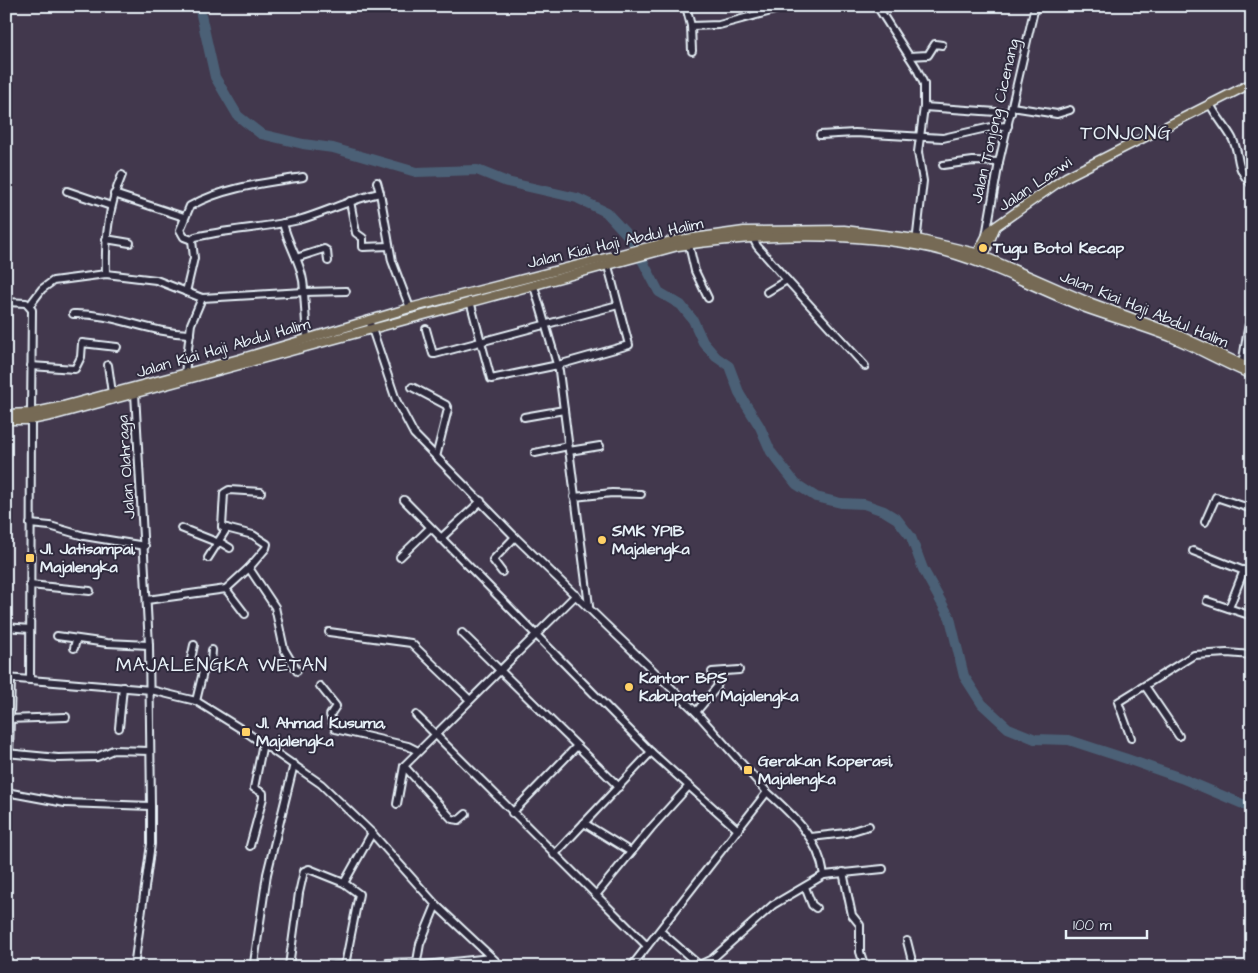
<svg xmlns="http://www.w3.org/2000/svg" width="1258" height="973" viewBox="0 0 1258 973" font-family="'Architects Daughter',sans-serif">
<rect width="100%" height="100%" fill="#42384d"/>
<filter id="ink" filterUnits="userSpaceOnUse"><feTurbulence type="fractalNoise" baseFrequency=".02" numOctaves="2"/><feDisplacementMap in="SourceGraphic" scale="10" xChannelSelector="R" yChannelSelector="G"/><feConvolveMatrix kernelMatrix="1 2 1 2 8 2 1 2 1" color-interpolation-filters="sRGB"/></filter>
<g filter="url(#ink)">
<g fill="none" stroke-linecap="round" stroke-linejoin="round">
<!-- river -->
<polyline stroke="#4b6176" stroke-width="10" points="199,6 215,77 238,116 261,134 303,144 333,148 416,172 477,170 507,182 577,198 606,212 631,239 659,292 681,305 693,320 703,342 716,357 729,366 740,395 760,427 771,452 796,484 816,497 841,503 864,504 884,511 897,519 911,537 923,569 950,618 964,676 982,704 1008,728 1035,739 1069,740 1127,759 1181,778 1252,808"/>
<!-- minor casing -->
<g stroke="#e8f1f8" stroke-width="10">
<g id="minor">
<polyline points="686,6 691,26"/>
<polyline points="877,6 916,67 924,84 924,107 918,152 923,181 916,243"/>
<polyline points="692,51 691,26 719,25 790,6"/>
<polyline points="909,56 928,55 935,44 942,45"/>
<path d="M1210 104C1216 116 1226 127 1232 138 1242 157 1233 165 1252 185"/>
<polyline points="924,107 1011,113"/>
<polyline points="1012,107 1057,114 1070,110"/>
<polyline points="820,135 855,133 943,138 991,127 1008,126"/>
<polyline points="943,165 973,161 999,162"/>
<polyline points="67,191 111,206"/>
<polyline points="380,193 392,261 410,308"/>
<polyline points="114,194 184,217"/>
<polyline points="350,201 356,233 363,238 363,247 389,246"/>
<path d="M283 223C289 248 304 266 304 292L346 291"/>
<polyline points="986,236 999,162 1035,6"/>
<polyline points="753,238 757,246 787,280 767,292"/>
<polyline points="106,239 130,243"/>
<path d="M192 240 184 237 180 230 190 206C224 187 265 183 303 177"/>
<polyline points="689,245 695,271 708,298"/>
<polyline points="296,258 324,249 327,251 328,261"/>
<path d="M106 274C105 239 108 208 122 175"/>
<polyline points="787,280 865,366"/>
<polyline points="534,286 559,371 589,606"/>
<path d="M186 292 194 258 192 240 195 237C229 229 265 228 299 220 326 212 352 199 380 193L377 182"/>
<polyline points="470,301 491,379 558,365 629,345 608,266"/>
<polyline points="6,302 26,303 32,310 31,413"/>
<polyline points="30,305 42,289 53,281 106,274 156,280 202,298 304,292 307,339"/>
<path d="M73 314C116 313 147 333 190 334"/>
<polyline points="369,320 396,400 414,434 515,537 696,712 767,792 631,967"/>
<polyline points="426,329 433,354 435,354 618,305"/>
<polyline points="108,365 112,393"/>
<polyline points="1242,365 1252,305"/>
<polyline points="31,366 75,369 81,357 82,343 117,347"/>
<polyline points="185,373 191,324 202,298"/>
<polyline points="412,387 446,405 448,409 436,457"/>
<polyline points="524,417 564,410"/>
<polyline points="569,451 600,446"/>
<polyline points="535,453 568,446"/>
<polyline points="574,497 612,493 641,494"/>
<polyline points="404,500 651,752 738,830"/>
<polyline points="1205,522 1216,497 1252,509"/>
<polyline points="30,524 50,526 84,536 145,546"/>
<polyline points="181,528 219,543"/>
<polyline points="440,539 481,501"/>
<polyline points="220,542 230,548"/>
<polyline points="1193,551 1252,574"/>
<polyline points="400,557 430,528"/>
<polyline points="208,558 227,528"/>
<polyline points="249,568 275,607 284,649 297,671"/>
<polyline points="502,572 493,560 515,537"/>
<polyline points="30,585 90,591"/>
<polyline points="226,589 245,614"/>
<polyline points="147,600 226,589 249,568 266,548 267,544 253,535 222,527 224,493 229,490 261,492"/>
<polyline points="1207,601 1252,616"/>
<polyline points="1229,608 1244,570"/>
<polyline points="6,627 30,629"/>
<polyline points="329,632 411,643 470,700"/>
<polyline points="462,633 619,787"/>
<polyline points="57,636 107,643 149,645"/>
<polyline points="194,645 191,659 203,672 196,701"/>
<polyline points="74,648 76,640"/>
<polyline points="203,672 211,663 212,650"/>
<polyline points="6,678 151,690 196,701 246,732 321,784 372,833 436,905 502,967"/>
<polyline points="30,679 31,420"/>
<polyline points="320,686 336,706 330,715 335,729 408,746 418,751"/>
<polyline points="1145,686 1179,736"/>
<polyline points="696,712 717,687 718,682 712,672 739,670"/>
<polyline points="416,715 647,946"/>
<polyline points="7,719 66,717"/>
<polyline points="119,728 123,687"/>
<polyline points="1131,738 1118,702 1194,655 1227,653 1252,655"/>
<polyline points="6,753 58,758 97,757 113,750 150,751"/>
<polyline points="9,753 11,679"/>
<polyline points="6,792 65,803 151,806 149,645 135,393"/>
<polyline points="397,804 404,766"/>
<polyline points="512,813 576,747"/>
<polyline points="466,814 459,820 452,819 404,766 576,595"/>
<polyline points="584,823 631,852"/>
<polyline points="811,837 846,833 869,826"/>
<polyline points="250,846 263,798 263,793 254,788 263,743"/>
<polyline points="554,855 651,752"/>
<polyline points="843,872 852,915 860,925 860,952 865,967"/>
<polyline points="824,875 883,869"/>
<polyline points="344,883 372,833"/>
<polyline points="805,887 812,905 816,908"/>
<polyline points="596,895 651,828 688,787"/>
<polyline points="660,931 699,965"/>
<polyline points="907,941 912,961 911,967"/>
<polyline points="387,963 415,962"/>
<polyline points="289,966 299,893 304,871 309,869 344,883 359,894 345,965 324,967"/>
<polyline points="415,966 491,958"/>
<polyline points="134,967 151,844 151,806"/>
<polyline points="255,967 254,963 267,874 294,764"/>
<polyline points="284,967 322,967"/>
<polyline points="416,967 420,944 436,905"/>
<path d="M695 967 712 959 773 905 824 875C819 839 793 815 767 792"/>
</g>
</g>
<!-- major casing -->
<g stroke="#e8f1f8" stroke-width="11">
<g id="major">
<polyline points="975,258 989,231 1066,177 1252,83"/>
<polyline points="982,260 995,228"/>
<polyline points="6,414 31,413 59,407 239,359 410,308 672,241 744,231 844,230 917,239 976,253 1086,301 1176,334 1252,369"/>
<path d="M6 420H31L55 415 678 246C762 234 848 231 931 248 985 260 1033 287 1083 307 1113 318 1143 326 1173 338 1199 349 1225 364 1252 375"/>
</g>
</g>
<!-- minor -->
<use href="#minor" stroke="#2f2a3d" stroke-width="6"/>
<!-- major -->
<use href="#major" stroke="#766a55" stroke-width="8"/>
</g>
</g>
<!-- markers -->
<g fill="#ffd166" stroke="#2f2a3d" stroke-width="2">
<circle cx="983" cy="248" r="5"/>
<circle cx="602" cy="540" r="5"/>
<rect x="25" y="553" width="10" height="10" rx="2.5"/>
<circle cx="629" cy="687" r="5"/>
<rect x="241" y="727" width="10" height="10" rx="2.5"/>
<rect x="743" y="765" width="10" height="10" rx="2.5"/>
</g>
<g text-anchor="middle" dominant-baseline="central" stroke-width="4" stroke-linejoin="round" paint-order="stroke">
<!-- street labels -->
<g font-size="16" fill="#e8f1f8" stroke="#2f2a3d">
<text transform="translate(995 121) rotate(-77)">Jalan Tonjong Cicenang</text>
<text transform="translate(1035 184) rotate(-34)">Jalan Laswi</text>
<text transform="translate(615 243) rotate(-13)">Jalan Kiai Haji Abdul Halim</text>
<text transform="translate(1144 309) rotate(22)">Jalan Kiai Haji Abdul Halim</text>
<text transform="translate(223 348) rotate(-16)">Jalan Kiai Haji Abdul Halim</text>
<text transform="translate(126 467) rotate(-94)">Jalan Olahraga</text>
</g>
<!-- poi labels -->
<g font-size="16" font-weight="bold" fill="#e8f1f8" stroke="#2f2a3d" text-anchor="start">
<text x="993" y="248">Tugu Botol Kecap</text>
<text x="612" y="531">SMK YPIB<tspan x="612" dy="18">Majalengka</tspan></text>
<text x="40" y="549">Jl. Jatisampai,<tspan x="40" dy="18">Majalengka</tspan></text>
<text x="639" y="678">Kantor BPS<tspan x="639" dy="18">Kabupaten Majalengka</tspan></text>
<text x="256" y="723">Jl. Ahmad Kusuma,<tspan x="256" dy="18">Majalengka</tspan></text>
<text x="758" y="761">Gerakan Koperasi,<tspan x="758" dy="18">Majalengka</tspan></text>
</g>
<!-- quarter labels -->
<g font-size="19" letter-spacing="1" fill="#e8f1f8" stroke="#2f2a3d">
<text x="1126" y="133">TONJONG</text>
<text x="222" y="665">MAJALENGKA WETAN</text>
</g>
</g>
<!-- margin -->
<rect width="1258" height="973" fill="none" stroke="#2f2a3d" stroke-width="25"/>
<rect x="12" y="12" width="1233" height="948" fill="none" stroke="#e8f1f8" stroke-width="2" filter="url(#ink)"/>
<!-- scale -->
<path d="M1066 930v8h81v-8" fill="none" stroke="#e8f1f8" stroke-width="2.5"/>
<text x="1073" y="930" font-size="15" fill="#e8f1f8" stroke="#2f2a3d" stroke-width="4" paint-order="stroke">100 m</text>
</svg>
